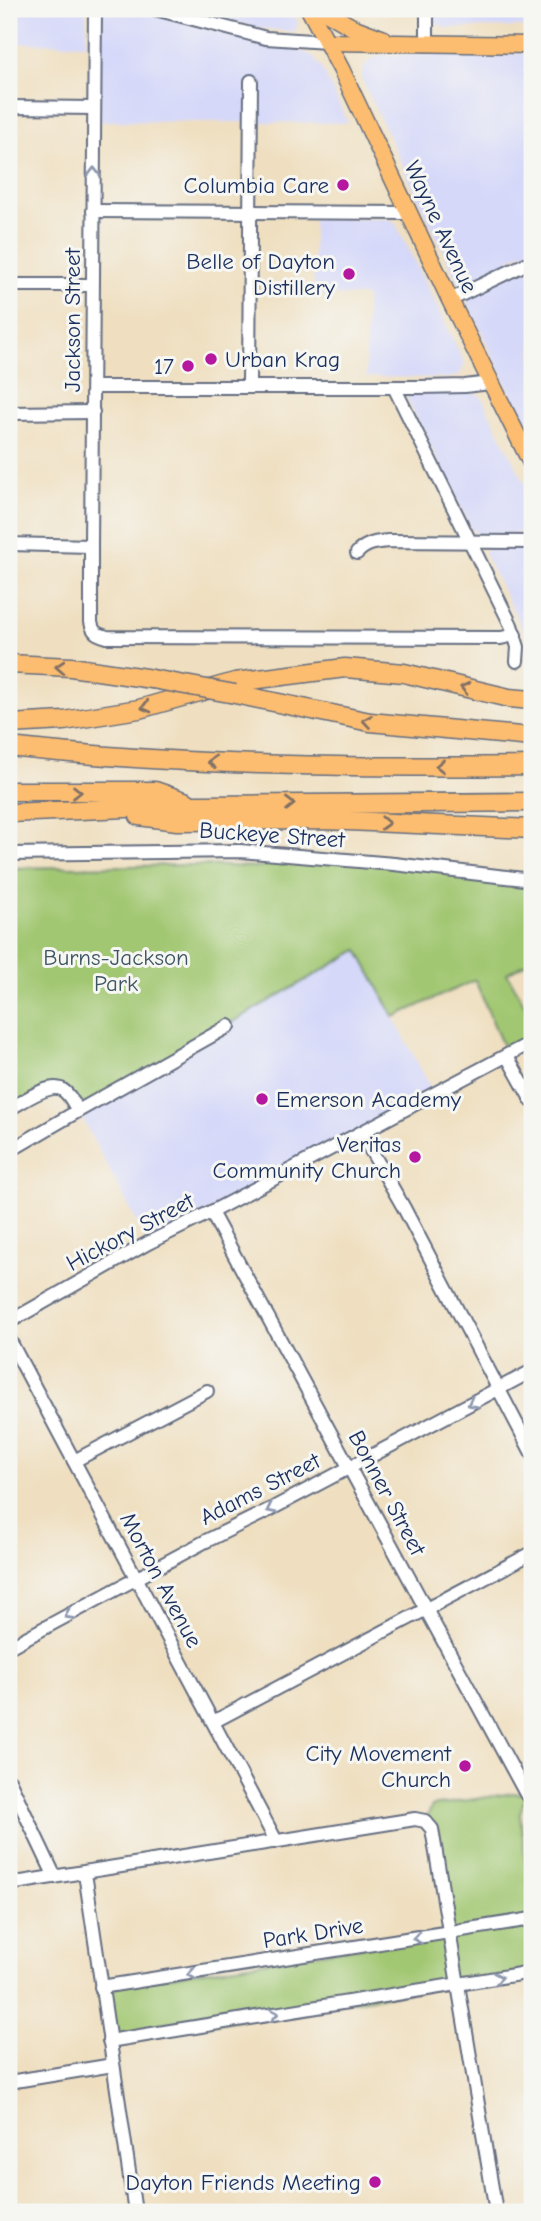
<svg xmlns="http://www.w3.org/2000/svg" width="541" height="2221" viewBox="0 0 541 2221" font-family="'Comic Neue',sans-serif">
<rect width="100%" height="100%" fill="#f6f6f2"/>
<filter id="ink" filterUnits="userSpaceOnUse"><feTurbulence type="fractalNoise" baseFrequency=".0143" numOctaves="2"/><feDisplacementMap in="SourceGraphic" scale="14" xChannelSelector="R" yChannelSelector="G"/><feConvolveMatrix kernelMatrix="1 2 1 2 8 2 1 2 1" color-interpolation-filters="sRGB"/></filter>
<filter id="wash" filterUnits="userSpaceOnUse"><feTurbulence type="fractalNoise" baseFrequency=".00686" numOctaves="4" result="noise"/><feDisplacementMap in="SourceGraphic" scale="28" xChannelSelector="R" yChannelSelector="G"/><feGaussianBlur stdDeviation="1.57" result="paint"/><feColorMatrix in="noise" values="0 0 0 0 0 0 0 0 0 0 0 0 0 0 0 0 0 1.4 0 .05"/><feComposite in="paint" operator="in"/></filter>
<g filter="url(#wash)">
<rect width="100%" height="100%" fill="#efdfc0"/>
<!-- built -->
<g fill="#d5d8f9">
<polygon points="9,9 86,9 87,44 9,43"/>
<polygon points="102,9 134,9 305,52 314,58 323,70 348,123 99,121 100,16"/>
<polygon points="188,9 291,9 298,23 295,32 257,28"/>
<polygon points="431,9 532,9 532,27 446,28 436,23 431,15"/>
<polygon points="532,53 532,250 510,258 521,273 532,268 532,438 361,78 364,67 370,60 380,55"/>
<polygon points="313,218 388,219 395,222 465,364 459,376 449,378 366,377 366,296 314,295"/>
<polygon points="416,391 473,392 481,396 532,498 532,533 479,535 472,530 407,399 409,393"/>
<polygon points="488,547 532,547 532,648 486,557 484,552"/>
<polygon points="358,950 434,1094 148,1243 78,1111"/>
</g>
<!-- green -->
<g fill="#a2c772" stroke="#5e7b68" stroke-width="2">
<polygon points="292,855 532,880 532,960 507,973 532,1018 532,1042 507,1056 475,980 394,1017 358,950 78,1111 59,1088 9,1109 9,868 191,865 260,867"/>
<polygon points="513,1793 526,1794 520,1813 532,1919 532,1972 109,2041 101,1987 450,1933 425,1821 432,1806"/>
</g>
</g>
<g filter="url(#ink)">
<g fill="none" stroke-linecap="round" stroke-linejoin="round">
<!-- minor casing -->
<g stroke="#656d80" stroke-width="16">
<g id="minor">
<path d="M95 9 91 546V622C93 633 97 634 107 637L501 638 515 635"/>
<polyline points="155,9 266,38 327,42"/>
<polyline points="427,45 427,9"/>
<polyline points="9,107 94,108"/>
<polyline points="93,211 409,213"/>
<polyline points="9,285 92,285"/>
<polyline points="450,300 532,261"/>
<polyline points="249,386 251,81"/>
<polyline points="93,387 421,387 465,386 490,383"/>
<polyline points="394,387 511,625 518,647 517,661"/>
<polyline points="9,413 93,412"/>
<polyline points="9,544 91,546"/>
<path d="M357 553C366 543 377 542 389 541L532 542"/>
<polyline points="9,854 240,851 394,864 532,880"/>
<polyline points="507,1056 532,1101"/>
<path d="M9 1109C21 1103 48 1083 61 1089 69 1093 74 1104 78 1111L9 1151"/>
<polyline points="78,1111 229,1026"/>
<polyline points="361,1133 404,1208 532,1453"/>
<polyline points="211,1212 526,1794 532,1798"/>
<polyline points="9,1322 148,1243 211,1212 532,1042"/>
<polyline points="9,1339 274,1837 274,1842"/>
<polyline points="74,1461 207,1391"/>
<polyline points="9,1647 206,1541 271,1509 532,1371"/>
<polyline points="213,1722 532,1553"/>
<polyline points="9,1780 55,1877"/>
<polyline points="85,1873 135,2212"/>
<polyline points="9,1884 415,1819 425,1821 432,1829 496,2212"/>
<polyline points="101,1987 532,1919"/>
<polyline points="109,2041 532,1972"/>
<polyline points="9,2082 113,2065"/>
</g>
</g>
<!-- major casing -->
<g stroke="#656d80" stroke-width="19">
<g id="major">
<polyline points="309,9 341,69 450,300 532,465"/>
<polyline points="321,9 352,27 384,39"/>
<polyline points="327,42 532,45"/>
</g>
</g>
<!-- highway casing -->
<g stroke="#656d80" stroke-width="21">
<g id="highway">
<polyline points="9,664 71,667 152,679"/>
<polyline points="235,694 370,722 532,737"/>
<polyline points="9,724 64,721 139,709 235,682 345,668 404,673 509,698 532,700"/>
<path d="M9 747C182 766 358 768 532 766"/>
<polyline points="9,791 155,791 187,802"/>
<polyline points="9,813 197,805 532,802"/>
<polyline points="139,816 177,821 325,820 532,829"/>
</g>
</g>
<!-- minor -->
<use href="#minor" stroke="#fff" stroke-width="12"/>
<!-- major -->
<use href="#major" stroke="#fcbd6f" stroke-width="16"/>
<!-- highway -->
<use href="#highway" stroke="#fcbd6f" stroke-width="18"/>
<!-- highway-bridge casing -->
<g stroke="#656d80" stroke-width="21" stroke-linecap="butt">
<polyline id="highway-bridge" points="152,679 235,694"/>
</g>
<!-- highway-bridge -->
<use href="#highway-bridge" stroke="#fcbd6f" stroke-width="18"/>
</g>
<!-- one-way arrows -->
<defs><path id="oneway-chevron" d="M-2-3.5L2.5 0L-2 3.5" fill="none" stroke-width="1.6" stroke-linecap="round" stroke-linejoin="round" transform="scale(1.75)"/></defs>
<g stroke="#8d97ae">
<use href="#oneway-chevron" transform="translate(94 172) rotate(-90)"/>
<use href="#oneway-chevron" transform="translate(472 1403) rotate(152)"/>
<use href="#oneway-chevron" transform="translate(271 1509) rotate(153)"/>
<use href="#oneway-chevron" transform="translate(69 1615) rotate(151)"/>
<use href="#oneway-chevron" transform="translate(417 1938) rotate(171)"/>
<use href="#oneway-chevron" transform="translate(192 1974) rotate(171)"/>
<use href="#oneway-chevron" transform="translate(498 1978) rotate(-9)"/>
<use href="#oneway-chevron" transform="translate(274 2014) rotate(-9)"/>
</g>
<g stroke="#806f66">
<use href="#oneway-chevron" transform="translate(60 667) rotate(-177)"/>
<use href="#oneway-chevron" transform="translate(465 688) rotate(-167)"/>
<use href="#oneway-chevron" transform="translate(146 707) rotate(165)"/>
<use href="#oneway-chevron" transform="translate(367 721) rotate(-171)"/>
<use href="#oneway-chevron" transform="translate(212 762) rotate(-178)"/>
<use href="#oneway-chevron" transform="translate(440 766) rotate(-180)"/>
<use href="#oneway-chevron" transform="translate(77 792)"/>
<use href="#oneway-chevron" transform="translate(290 804) rotate(-1)"/>
<use href="#oneway-chevron" transform="translate(385 823) rotate(2)"/>
</g>
</g>
<!-- markers -->
<g fill="#b5179e" stroke="#f6f6f2" stroke-width="2.5">
<circle cx="343" cy="185" r="7"/>
<circle cx="349" cy="274" r="7"/>
<circle cx="211" cy="359" r="7"/>
<circle cx="188" cy="366" r="7"/>
<circle cx="262" cy="1099" r="7"/>
<circle cx="415" cy="1157" r="7"/>
<circle cx="465" cy="1766" r="7"/>
<circle cx="375" cy="2182" r="7"/>
</g>
<g text-anchor="middle" dominant-baseline="central" stroke-width="6" stroke-linejoin="round" paint-order="stroke">
<!-- poi labels -->
<g font-size="23" fill="#1b2f5e" stroke="#f6f6f2" text-anchor="end">
<text x="329" y="185">Columbia Care</text>
<text x="335" y="261">Belle of Dayton<tspan x="335" dy="26">Distillery</tspan></text>
<text x="225" y="359" text-anchor="start">Urban Krag</text>
<text x="174" y="366">17</text>
<text x="276" y="1099" text-anchor="start">Emerson Academy</text>
<text x="401" y="1144">Veritas<tspan x="401" dy="26">Community Church</tspan></text>
<text x="451" y="1753">City Movement<tspan x="451" dy="26">Church</tspan></text>
<text x="361" y="2182">Dayton Friends Meeting</text>
</g>
<!-- street labels -->
<g font-size="23" fill="#1b2f5e" stroke="#f6f6f2">
<text transform="translate(441 227) rotate(65)">Wayne Avenue</text>
<text transform="translate(72 320) rotate(-90)">Jackson Street</text>
<text transform="translate(272 835) rotate(4)">Buckeye Street</text>
<text transform="translate(130 1232) rotate(-28)">Hickory Street</text>
<text transform="translate(260 1489) rotate(-27)">Adams Street</text>
<text transform="translate(387 1493) rotate(62)">Bonner Street</text>
<text transform="translate(161 1580) rotate(62)">Morton Avenue</text>
<text transform="translate(313 1933) rotate(-9)">Park Drive</text>
</g>
<!-- park labels -->
<g font-size="23" fill="#3d5563" stroke="#f6f6f2">
<text x="116" y="957">Burns-Jackson<tspan x="116" dy="26">Park</tspan></text>
</g>
</g>
<!-- margin -->
<rect width="541" height="2221" fill="none" stroke="#f6f6f2" stroke-width="35"/>
</svg>
